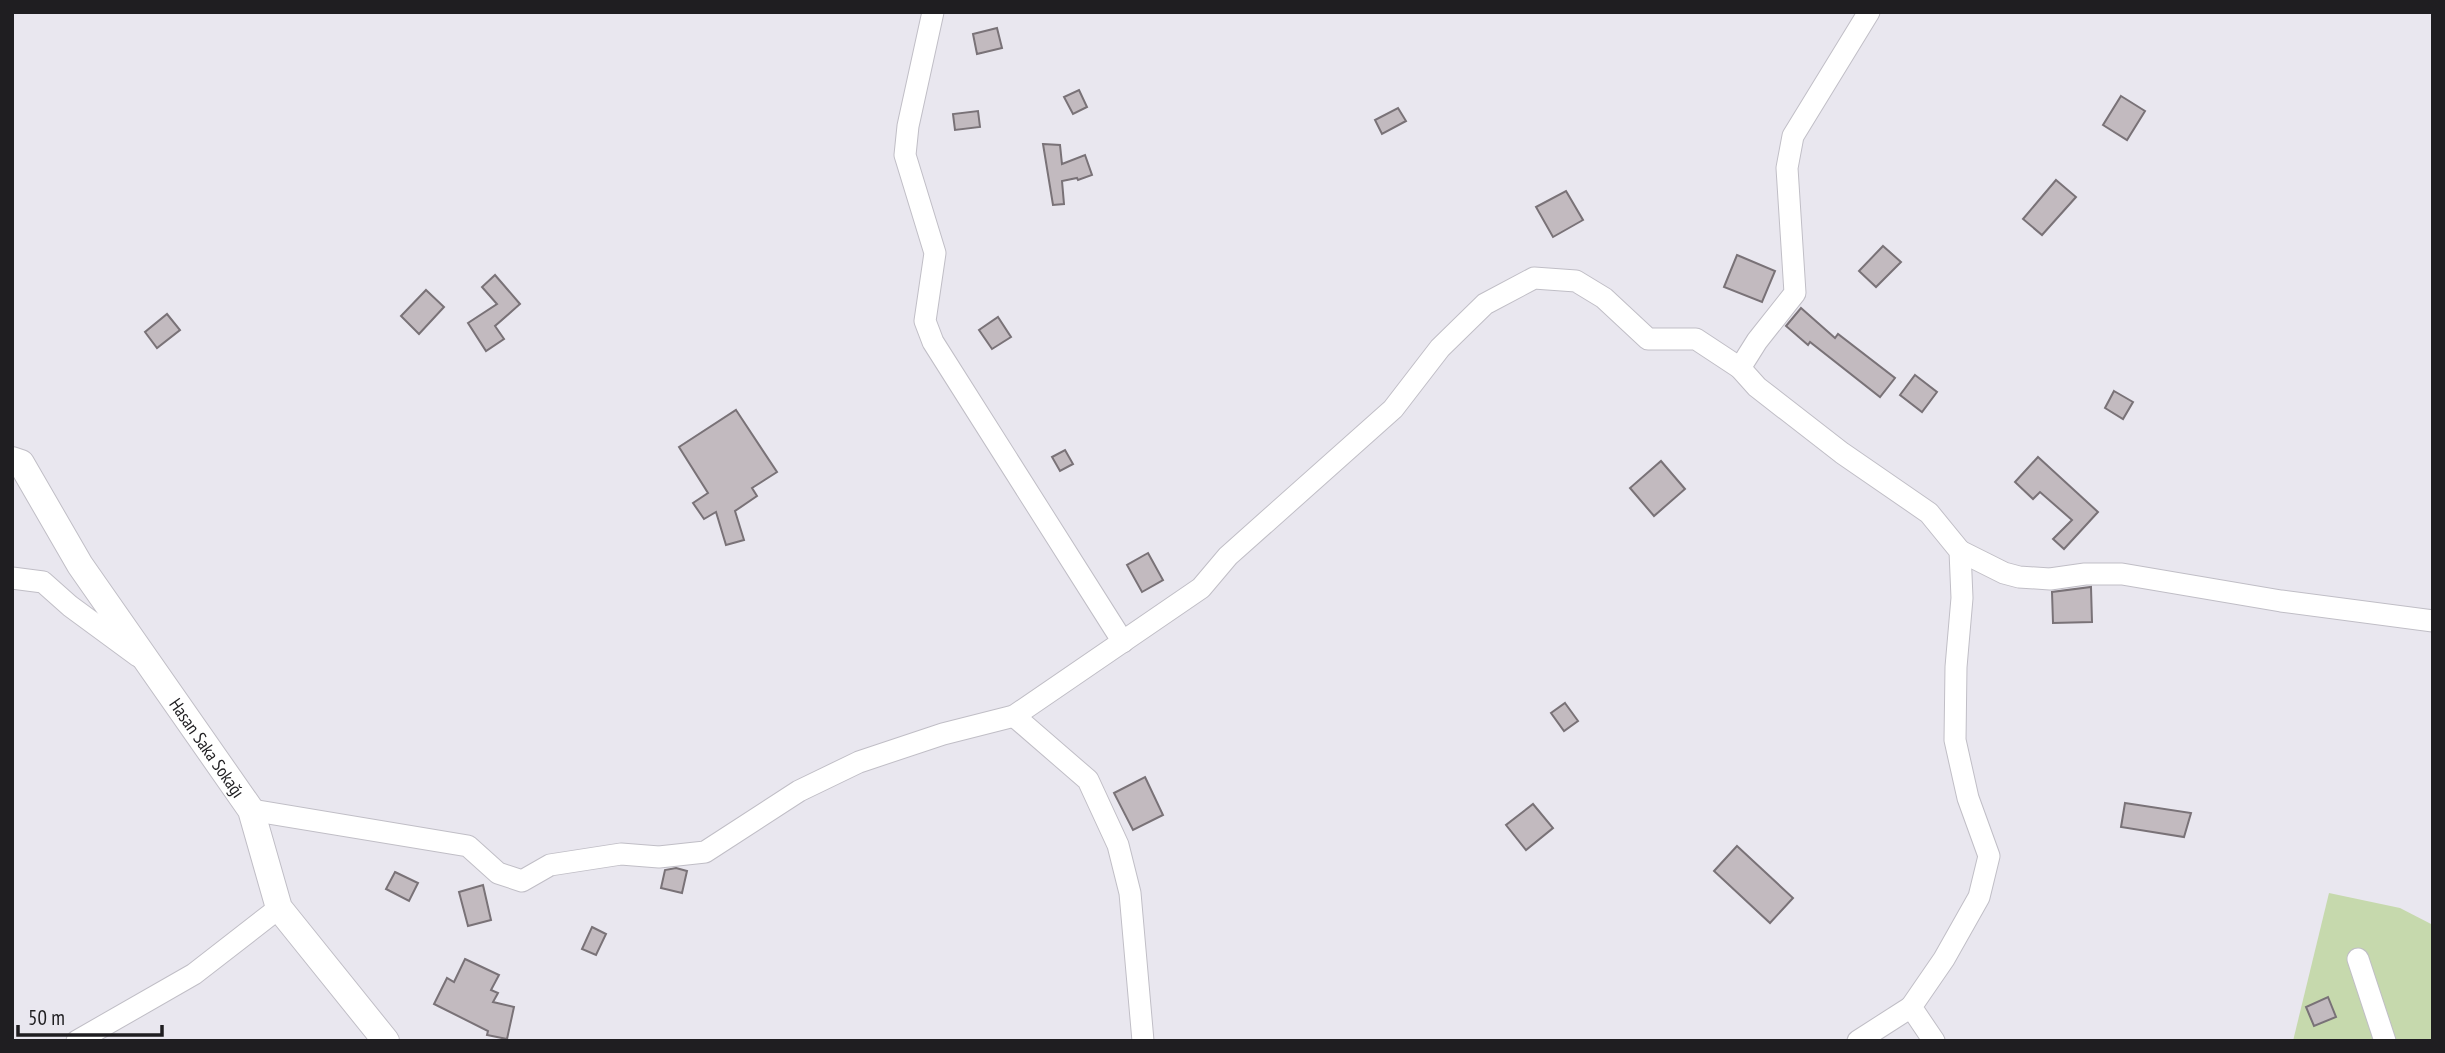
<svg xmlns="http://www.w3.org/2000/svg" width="2445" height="1053" viewBox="0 0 2445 1053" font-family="'PT Sans Narrow',sans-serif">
<rect width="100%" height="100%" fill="#e9e7ef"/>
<!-- green -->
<polygon fill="#c6d9ad" points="2329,893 2400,908 2433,925 2433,1041 2293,1041"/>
<!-- building -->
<g fill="#c2babf" stroke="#797277" stroke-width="2">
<polygon points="997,28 1002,48 977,54 973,34"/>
<polygon points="1079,90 1087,107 1073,114 1064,97"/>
<polygon points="2121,96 2145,111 2127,140 2103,125"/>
<polygon points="1398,108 1406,121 1382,134 1375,120"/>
<polygon points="978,111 980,127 955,130 953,114"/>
<polygon points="1043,144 1060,145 1062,164 1085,155 1092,175 1078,180 1077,178 1062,181 1064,204 1053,205"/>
<polygon points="2056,180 2076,197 2042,235 2023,219"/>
<polygon points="1566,191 1583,220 1553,237 1536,207"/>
<polygon points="1883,246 1901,262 1876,287 1859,271"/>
<polygon points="1737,255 1775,271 1762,302 1724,287"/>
<polygon points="495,275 520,304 495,326 504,339 486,351 468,323 497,304 482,287"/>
<polygon points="426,290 444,307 419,334 401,316"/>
<polygon points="1801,308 1835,338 1838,334 1895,378 1880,397 1810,342 1808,345 1786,326"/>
<polygon points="167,314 180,330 157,348 145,332"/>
<polygon points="998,317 1011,337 992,349 979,330"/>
<polygon points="1915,375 1937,392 1922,412 1900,395"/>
<polygon points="2114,391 2133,402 2123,419 2105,408"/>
<polygon points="736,410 777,472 752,488 757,496 735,511 744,540 726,545 716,512 704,519 693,503 708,493 679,447"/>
<polygon points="1065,450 1073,464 1060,471 1052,457"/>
<polygon points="2038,457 2098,512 2064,549 2053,539 2072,520 2040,492 2033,499 2015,482"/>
<polygon points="1661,461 1685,489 1654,516 1630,488"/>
<polygon points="1148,553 1163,580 1142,592 1127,565"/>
<polygon points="2091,587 2092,622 2053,623 2052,592"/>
<polygon points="1565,703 1578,721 1564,731 1551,713"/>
<polygon points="1145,777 1163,815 1133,830 1114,793"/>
<polygon points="2125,803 2191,813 2184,837 2121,827"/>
<polygon points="1533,804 1553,828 1526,850 1506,825"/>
<polygon points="1737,846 1793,898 1770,923 1714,871"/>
<polygon points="676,868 687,871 682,893 661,888 665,870"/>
<polygon points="395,872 418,883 409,901 386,889"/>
<polygon points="483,885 491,920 468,926 459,892"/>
<polygon points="592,927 606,934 596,955 582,949"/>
<polygon points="465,959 499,975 491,990 498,993 493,1002 514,1007 507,1039 487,1035 488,1031 434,1004 447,978 454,982"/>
<polygon points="2328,997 2336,1017 2314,1026 2306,1007"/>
</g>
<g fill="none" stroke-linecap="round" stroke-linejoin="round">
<!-- minor casing -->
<g stroke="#c0bec6" stroke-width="23">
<g id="minor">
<polyline points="933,12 908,126 905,155 935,253 925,321 933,342 1123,642"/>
<polyline points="1869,12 1793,136 1787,168 1795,293 1757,341 1740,368 1757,387 1842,453 1929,513 1960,551 1962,598 1956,667 1955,740 1968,798 1989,856 1979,897 1944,959 1911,1007 1934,1041"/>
<polyline points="1960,551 2004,573 2019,577 2050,579 2085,574 2122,574 2281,601 2433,621"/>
<polyline points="12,578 43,582 70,606 138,656"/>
<polyline points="1014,716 1088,780 1118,845 1130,893 1143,1041"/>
<polyline points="251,810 468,846 498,873 522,881 550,865 621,854 659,857 705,852 799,791 859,762 943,734 1014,716 1201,588 1228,556 1393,409 1440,348 1485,304 1534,278 1576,281 1604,298 1648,339 1696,339 1740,368"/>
<polyline points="2358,959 2385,1041"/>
<polyline points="77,1041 194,974 279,908"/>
<polyline points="1858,1041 1911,1007"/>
</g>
</g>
<!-- tertiary casing -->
<g stroke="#c0bec6" stroke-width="28">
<g id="tertiary">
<path id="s1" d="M12 460 21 463 80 565 251 810 279 908 386 1041"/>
</g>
</g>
<!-- minor -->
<use href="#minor" stroke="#fff" stroke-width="21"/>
<!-- tertiary -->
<use href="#tertiary" stroke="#fff" stroke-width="26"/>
</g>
<g text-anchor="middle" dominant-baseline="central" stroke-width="5" stroke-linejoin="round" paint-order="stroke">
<!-- street labels -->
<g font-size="18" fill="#1f1e21" stroke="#e9e7ef">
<text stroke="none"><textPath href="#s1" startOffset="350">Hasan Saka Sokağı</textPath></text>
</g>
</g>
<!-- border -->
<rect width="2445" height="1053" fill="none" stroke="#1f1e21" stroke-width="28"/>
<!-- scale -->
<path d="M18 1025v10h144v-10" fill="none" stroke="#1f1e21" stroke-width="3.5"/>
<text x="28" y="1025" font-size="21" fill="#1f1e21" stroke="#e9e7ef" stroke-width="5" paint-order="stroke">50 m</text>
</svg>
